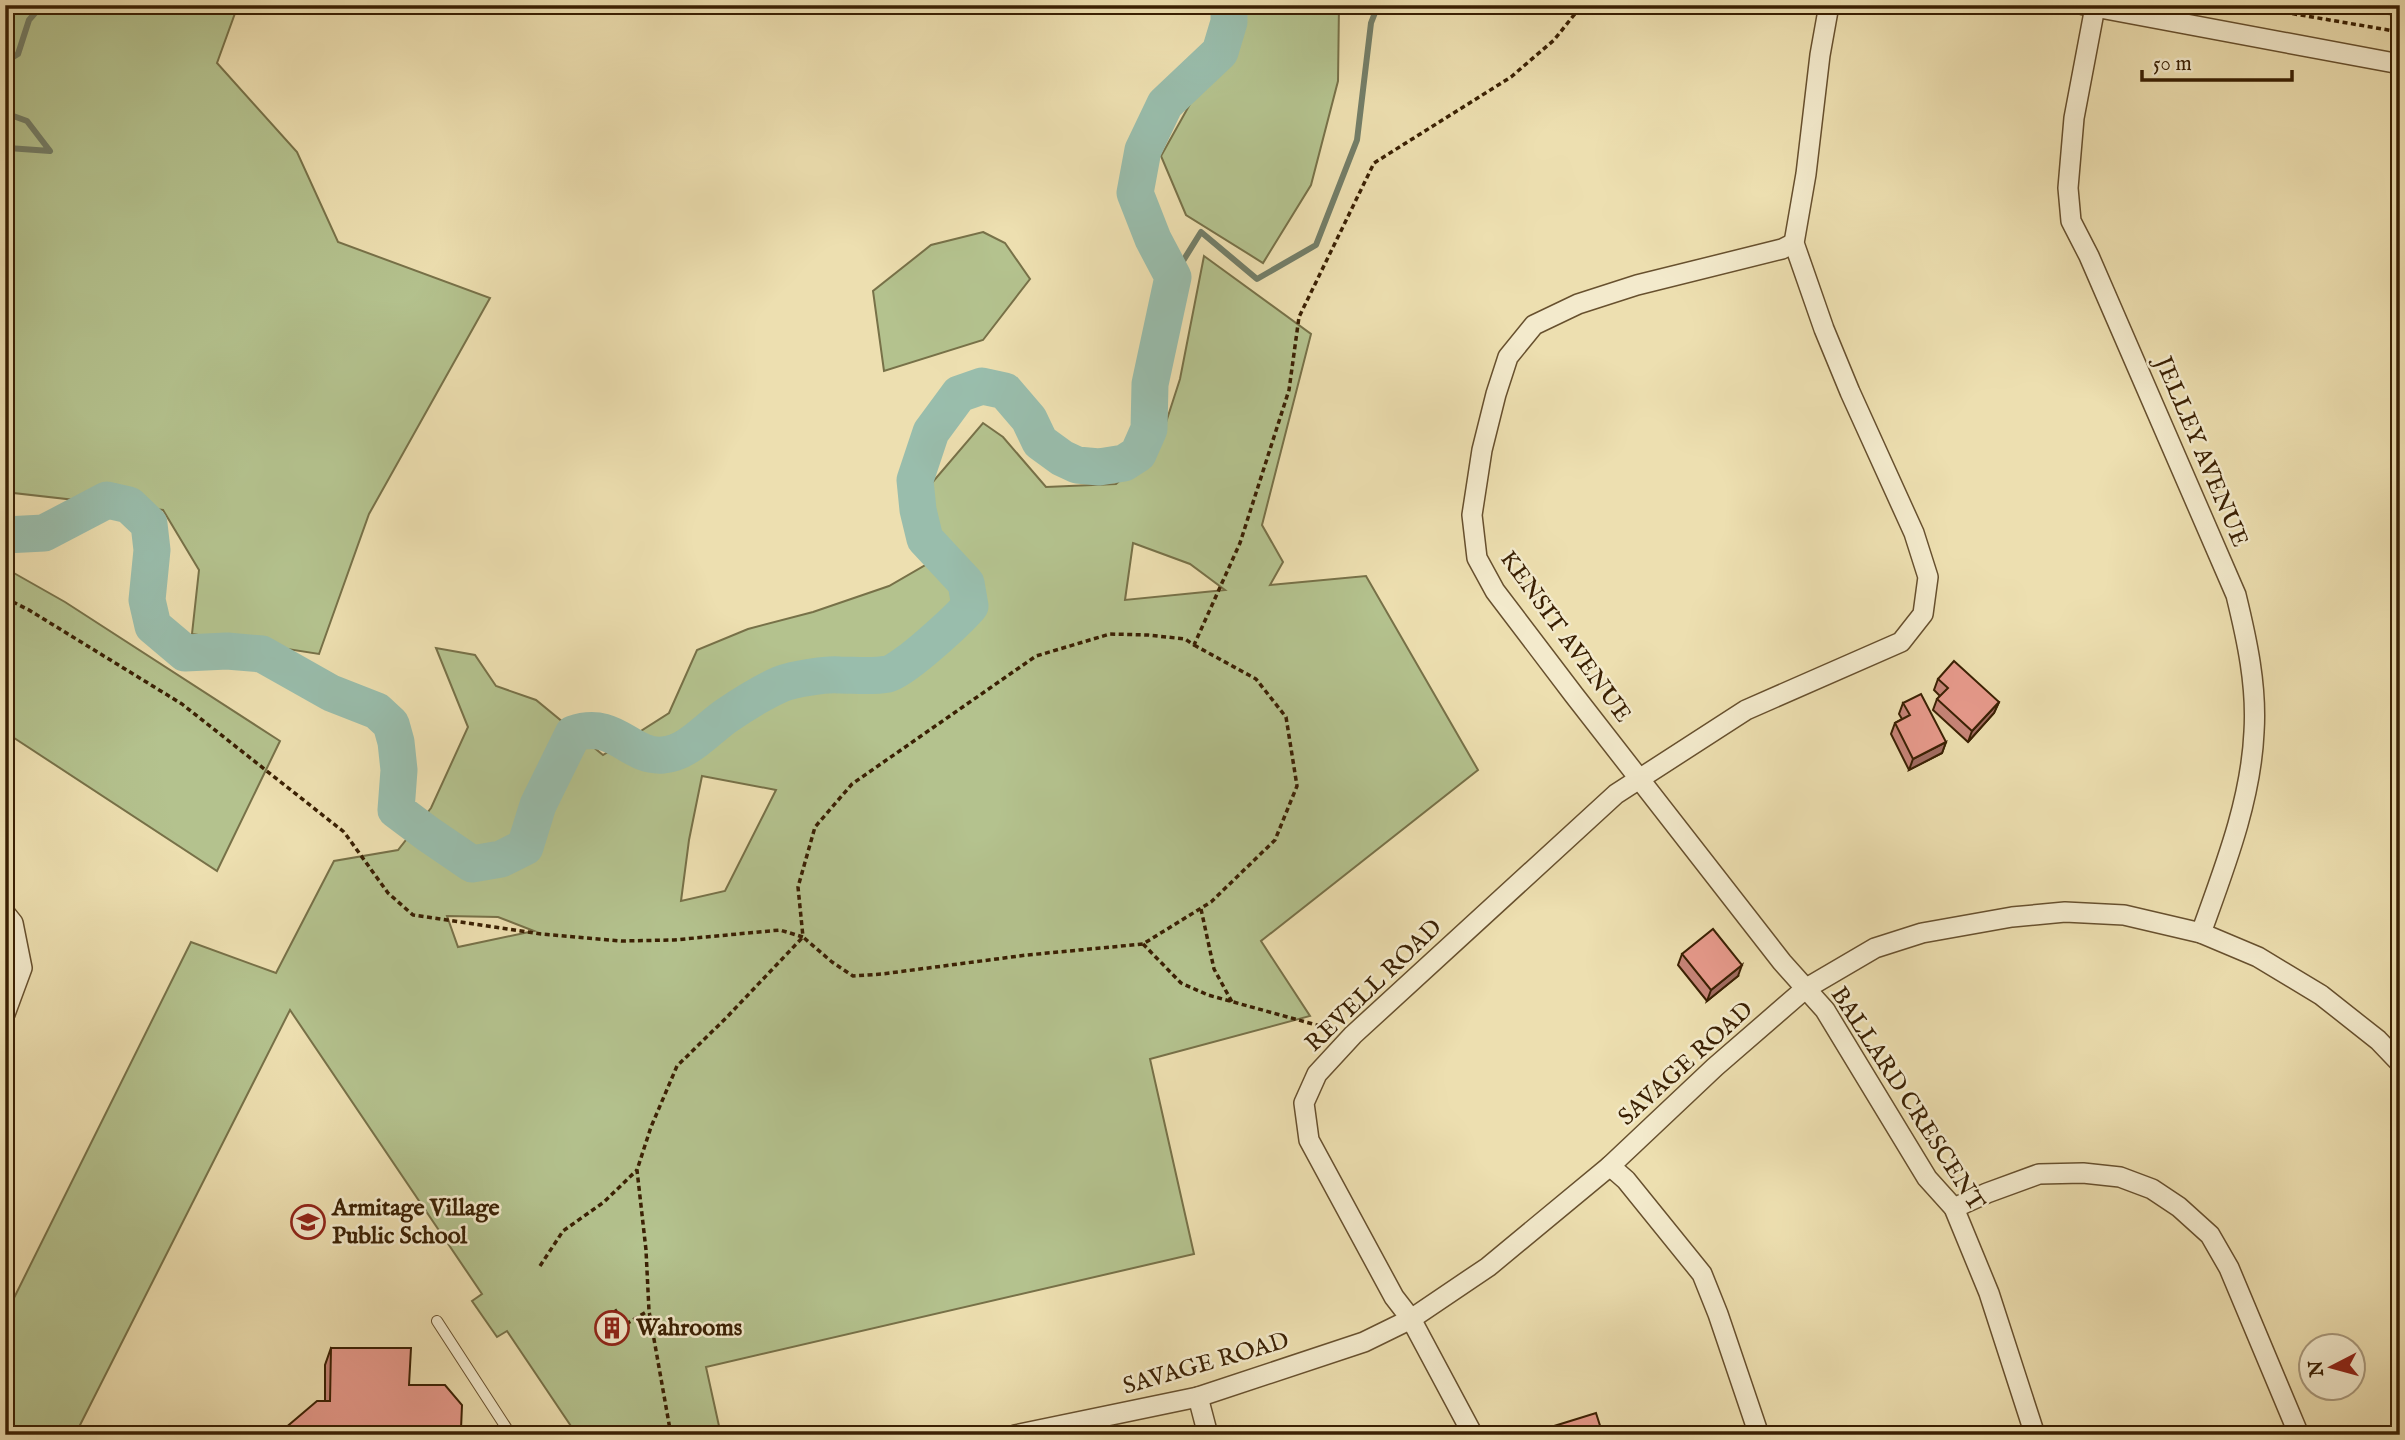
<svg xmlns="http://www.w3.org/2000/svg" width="2405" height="1440" viewBox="0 0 2405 1440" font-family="'IM FELL English',serif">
<rect width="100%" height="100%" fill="#eddfb0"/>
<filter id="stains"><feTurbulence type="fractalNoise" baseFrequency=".00286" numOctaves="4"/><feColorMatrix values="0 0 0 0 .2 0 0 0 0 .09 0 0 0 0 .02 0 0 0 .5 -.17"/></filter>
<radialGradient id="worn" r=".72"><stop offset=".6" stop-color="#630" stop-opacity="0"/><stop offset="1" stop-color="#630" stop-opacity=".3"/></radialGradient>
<!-- green -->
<g fill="#b4c28e" stroke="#777148" stroke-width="2" fill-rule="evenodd">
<polygon points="5,5 238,5 217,63 297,152 338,242 490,298 369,514 319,654 192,634 199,570 163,510 5,492"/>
<polygon points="1234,5 1339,5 1338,81 1311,185 1263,263 1186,215 1161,156 1214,61 1233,14"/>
<polygon points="2335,5 2400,5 2400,16"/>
<polygon points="983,232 1005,243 1030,279 983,340 884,371 873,291 931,245"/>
<path d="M1204 256 1311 334 1262 525 1283 562 1270 585 1366 576 1478 770 1261 941 1310 1016 1150 1059 1194 1254 706 1367 721 1435H577L507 1331 497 1337 472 1301 482 1294 290 1010 75 1435H5V1316L191 942 276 973 334 861 398 850 431 808 468 727 436 648 475 655 496 686 536 700 603 755 669 713 697 650 748 629 813 612 889 586 946 553 925 491 983 423 1003 437 1046 487 1116 484 1159 444 1180 379ZM1133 543 1190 564 1225 590 1125 600ZM702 776 776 790 725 891 681 901 689 840ZM447 916 498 917 534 931 458 947Z"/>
<polygon points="2400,379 2400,554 2393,500 2397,382"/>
<polygon points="5,568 65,602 280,741 217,871 5,732"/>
</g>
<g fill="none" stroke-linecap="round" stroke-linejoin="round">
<!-- stream -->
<g stroke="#737e68" stroke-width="6">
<polyline points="5,62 18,54 29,20 42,5"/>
<polyline points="5,113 27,121 50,151 8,148 5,151"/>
<polyline points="1173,277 1201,232 1257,279 1316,245 1357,140 1371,23 1378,5"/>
<polyline points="5,332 5,333"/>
</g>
<!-- river -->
<path stroke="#99bdac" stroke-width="37" d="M5 535 44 533 107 500 129 505 149 524 152 550 147 600 153 626 185 653 227 651 262 654 331 693 377 711 391 724 396 742 399 770 396 810 428 834 472 864 501 859 525 847 538 805 573 734C616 719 629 758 663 755 688 753 706 730 726 716 742 705 763 692 781 684 794 679 826 674 839 675 855 675 872 677 888 674 903 671 958 620 970 606L966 583 925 539 918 510 915 480 931 432 959 394 982 386 1005 391 1029 419 1040 442 1062 458 1077 465 1099 467 1124 463 1138 454 1149 429 1150 384 1173 277 1153 239 1135 193 1143 150 1165 104 1220 52 1229 22V5"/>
<!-- service casing -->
<g stroke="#67502e" stroke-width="12">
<polyline id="service" points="437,1321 511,1435"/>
</g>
<!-- minor casing -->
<g stroke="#67502e" stroke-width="22">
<g id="minor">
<polyline points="2084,5 2400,64"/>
<path d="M2095 7 2074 118 2068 188 2071 221 2089 256 2236 595C2247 640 2257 686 2254 732 2251 801 2224 869 2201 933"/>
<polyline points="1794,243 1782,249 1637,285 1578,304 1534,325 1508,357 1496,394 1482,450 1472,515 1477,558 1495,591 1574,695 1782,962 1825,1010 1927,1178 1954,1208 1989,1293 2035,1435"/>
<polyline points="5,913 13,923 22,968 5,1014"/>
<polyline points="1610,1166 1626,1180 1702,1274 1718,1314 1759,1435"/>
<polyline points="1954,1208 1987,1193 2039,1174 2083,1173 2120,1177 2152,1189 2179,1207 2210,1235 2229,1268 2299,1435"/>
<polyline points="1198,1397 1208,1435"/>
<polyline points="1015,1435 1198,1397 1364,1342 1411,1319 1488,1267 1610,1166 1715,1067 1805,989 1875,948 1922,933 2012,917 2065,912 2124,915 2201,933 2258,957 2321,995 2378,1040 2400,1063"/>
<polyline points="1473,1435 1411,1319 1394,1297 1309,1140 1304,1103 1317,1074 1353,1035 1616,794 1746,710 1901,642 1923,614 1928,577 1914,533 1850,392 1824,329 1794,243 1806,174 1820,55 1829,5"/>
</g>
</g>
<!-- path -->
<g stroke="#3a2003" stroke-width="3.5" stroke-dasharray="5 3.5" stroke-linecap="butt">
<polyline points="2242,5 2400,32"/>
<polyline points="5,598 29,610 182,704 344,832 388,893 413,915 541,934 621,941 674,940 780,930 803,937 798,887 815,827 852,784 1036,656 1110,634 1148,635 1185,639 1194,645 1240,543 1289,390 1299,317 1374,163 1511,77 1554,40 1578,10 1579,5"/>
<polyline points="1201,909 1214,969 1232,1002"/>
<polyline points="1143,944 1181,983 1208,995 1331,1029"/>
<polyline points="540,1266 563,1231 604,1202 637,1170"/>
<polyline points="626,1324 648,1311"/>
<polyline points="671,1435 649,1311 646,1250 637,1170 651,1127 677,1066 727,1017 803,937 832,962 853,976 882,974 1027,955 1143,944 1211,902 1275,840 1297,786 1286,717 1256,679 1194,645"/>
</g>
<!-- service -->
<use href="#service" stroke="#f3eacc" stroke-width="10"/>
<!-- minor -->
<use href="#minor" stroke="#f3eacc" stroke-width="19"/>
</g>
<!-- wall -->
<g fill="#c78478" stroke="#3a2003" stroke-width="2">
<polygon points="1938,679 1999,702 1994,713 1968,742 1933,710 1937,699 1940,696 1934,690"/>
<polygon points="1903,703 1946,742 1942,753 1909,770 1891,734 1895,723 1902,719 1899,714"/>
<polygon points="1682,954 1738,976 1707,1001 1678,965"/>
<polygon points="601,1320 624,1331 609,1341 599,1325"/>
<polygon points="331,1348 409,1385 461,1429 459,1435 277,1435 325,1401 325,1365"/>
<polygon points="1551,1427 1603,1435 1548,1435"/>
</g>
<!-- shaded-wall -->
<g fill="#a26c62" stroke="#3a2003" stroke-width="2">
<polygon points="1999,702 1994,713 1968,742 1972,731"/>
<polygon points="1946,742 1942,753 1909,770 1913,759"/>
<polygon points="1742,965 1738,976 1707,1001 1711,990"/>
<polygon points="626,1325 624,1331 609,1341 611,1335"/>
</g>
<!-- building -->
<g fill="#e79a8c" stroke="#3a2003" stroke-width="2">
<polygon points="1954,661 1999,702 1972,731 1937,699 1948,688 1938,679"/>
<polygon points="1921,694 1946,742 1913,759 1895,723 1910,715 1903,703"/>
<polygon points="1713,929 1742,965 1711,990 1682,954"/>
<polygon points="616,1310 626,1325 611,1335 601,1320"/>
<polygon points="331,1348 411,1348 409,1385 445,1385 462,1405 461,1429 454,1435 277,1435 317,1401 330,1401"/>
<polygon points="1596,1413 1603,1435 1554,1435 1551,1427"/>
</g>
<!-- icons -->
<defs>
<g id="school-ring" transform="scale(1.75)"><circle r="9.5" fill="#f3eacc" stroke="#8f2418" stroke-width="1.5"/><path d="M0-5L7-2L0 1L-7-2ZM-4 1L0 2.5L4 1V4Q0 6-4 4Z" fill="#8f2418"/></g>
<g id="building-ring" transform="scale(1.75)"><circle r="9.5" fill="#f3eacc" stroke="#8f2418" stroke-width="1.5"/><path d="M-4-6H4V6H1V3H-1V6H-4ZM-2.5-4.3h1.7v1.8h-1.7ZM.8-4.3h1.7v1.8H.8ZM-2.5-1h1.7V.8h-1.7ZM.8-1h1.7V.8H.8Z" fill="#8f2418"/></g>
</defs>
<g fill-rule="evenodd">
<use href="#school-ring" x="308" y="1222"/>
<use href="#building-ring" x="612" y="1328"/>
</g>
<g text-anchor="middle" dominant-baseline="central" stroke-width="5" stroke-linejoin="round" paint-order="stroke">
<!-- street labels -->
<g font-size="24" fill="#3a2003" stroke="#f3eacc">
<text transform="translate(2201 452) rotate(67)">JELLEY AVENUE</text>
<text transform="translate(1565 637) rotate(54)">KENSIT AVENUE</text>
<text transform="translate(1374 986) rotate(-44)">REVELL ROAD</text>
<text transform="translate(1686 1064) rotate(-42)">SAVAGE ROAD</text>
<text transform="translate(1907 1099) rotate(57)">BALLARD CRESCENT</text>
<text transform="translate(1206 1364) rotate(-16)">SAVAGE ROAD</text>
</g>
<!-- poi labels -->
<g font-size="24" font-weight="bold" fill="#3a2003" stroke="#f3eacc" text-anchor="start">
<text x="332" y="1208">Armitage Village<tspan x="332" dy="28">Public School</tspan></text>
<text x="636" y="1328">Wahrooms</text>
</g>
</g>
<!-- margin -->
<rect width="2405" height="1440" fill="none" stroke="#eddfb0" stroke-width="28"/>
<rect x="7" y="7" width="2391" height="1426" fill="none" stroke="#3a2003" stroke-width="3.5"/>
<rect x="14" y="14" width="2377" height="1412" fill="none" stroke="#3a2003" stroke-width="2"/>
<!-- north arrow -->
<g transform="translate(2332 1367) rotate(264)"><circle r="33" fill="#f3eacc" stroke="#a9997c" stroke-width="2"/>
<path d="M0-5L12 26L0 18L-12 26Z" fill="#8f2418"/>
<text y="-10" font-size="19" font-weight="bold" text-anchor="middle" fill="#3a2003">N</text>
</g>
<!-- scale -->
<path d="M2142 70v10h150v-10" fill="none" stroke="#3a2003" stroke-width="3.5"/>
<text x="2153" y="70" font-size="21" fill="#3a2003" stroke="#f3eacc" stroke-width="5" paint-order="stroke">50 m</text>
<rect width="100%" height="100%" filter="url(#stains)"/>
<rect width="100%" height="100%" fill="url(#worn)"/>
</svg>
